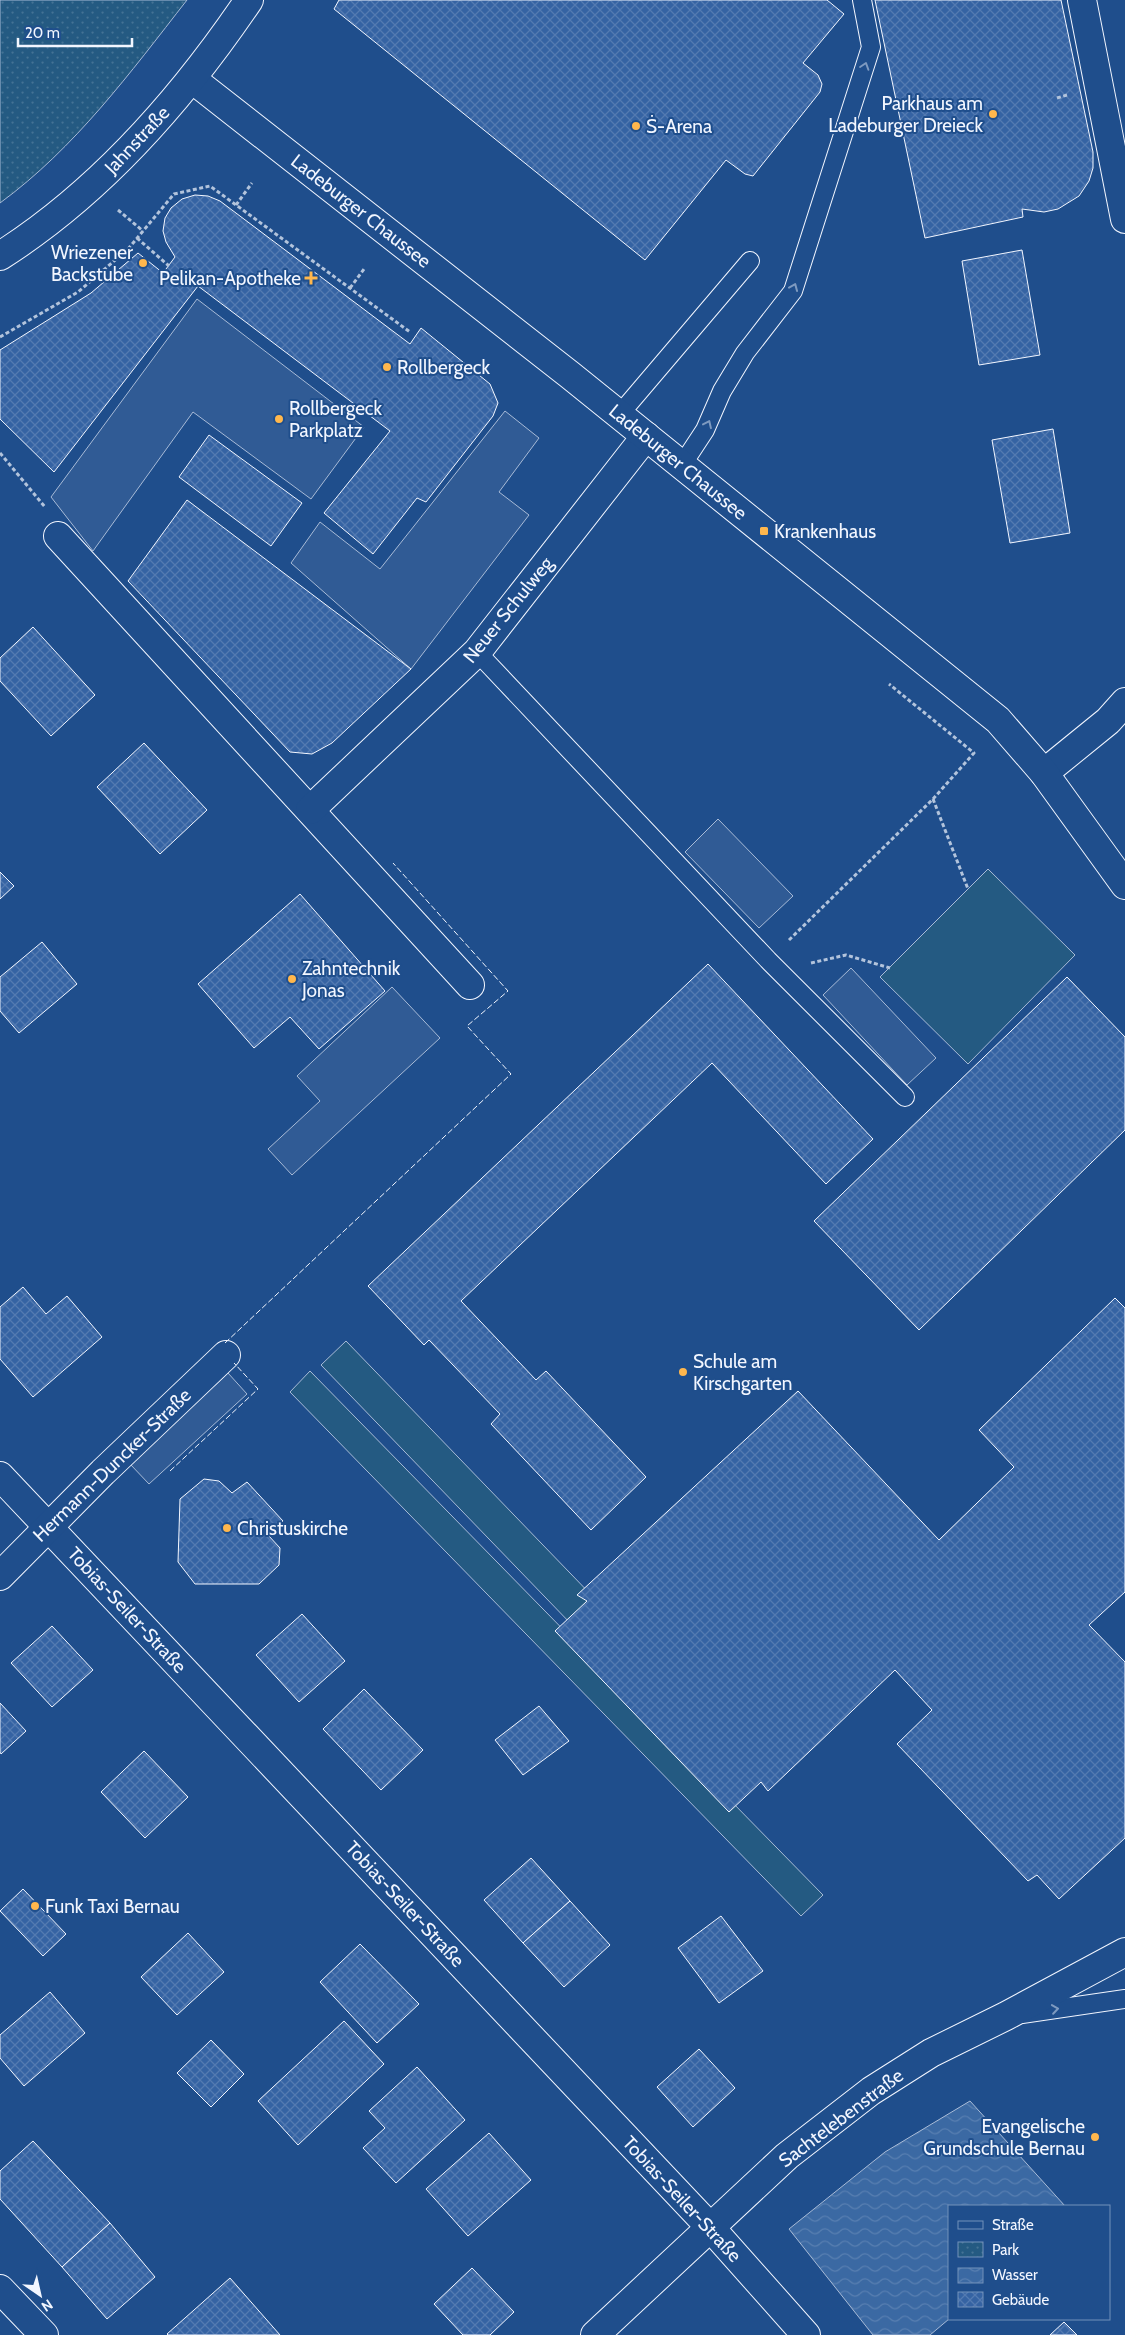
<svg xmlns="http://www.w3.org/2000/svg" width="1125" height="2335" viewBox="0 0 1125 2335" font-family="Cabin,sans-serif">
<defs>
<pattern id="park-dots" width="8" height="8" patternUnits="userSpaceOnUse" patternTransform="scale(1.25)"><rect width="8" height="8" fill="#245a82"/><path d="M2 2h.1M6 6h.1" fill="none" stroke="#447295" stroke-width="1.8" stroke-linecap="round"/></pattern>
<pattern id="water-waves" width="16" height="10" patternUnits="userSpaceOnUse" patternTransform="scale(1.25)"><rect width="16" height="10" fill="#3b69a3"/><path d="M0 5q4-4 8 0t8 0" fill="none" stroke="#587fb1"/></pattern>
<pattern id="building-cross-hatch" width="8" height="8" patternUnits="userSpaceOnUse" patternTransform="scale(1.25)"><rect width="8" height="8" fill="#3563a3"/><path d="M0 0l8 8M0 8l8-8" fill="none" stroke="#537ab1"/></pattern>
</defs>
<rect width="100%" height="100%" fill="#1f4e8c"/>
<!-- green -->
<g fill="#245a82" stroke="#a8bbd7">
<polygon points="988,869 1075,955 968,1064 880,977"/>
<polygon points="346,1341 598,1602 573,1626 321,1365"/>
<polygon points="310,1371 823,1895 801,1916 290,1392"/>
</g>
<!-- park -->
<path fill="url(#park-dots)" stroke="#a8bbd7" d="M0 0H187C130 73 75 148 0 203Z"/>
<!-- parking -->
<g fill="#305b95" stroke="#a8bbd7">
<polygon points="197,299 364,427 311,499 193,412 93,551 51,497"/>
<polygon points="505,411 539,438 499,492 529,515 411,669 291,563 320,522 380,569"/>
<polygon points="718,819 793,896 759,928 685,852"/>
<polygon points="851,968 936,1058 907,1085 823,995"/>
<polygon points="392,987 440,1038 292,1175 268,1149 320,1101 297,1076"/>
<polygon points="228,1373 247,1394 149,1484 130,1464"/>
</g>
<!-- water -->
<polygon fill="url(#water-waves)" stroke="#a8bbd7" points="970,2101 1065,2206 949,2206 949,2319 930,2335 873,2335 789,2229 885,2152"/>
<!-- building -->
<g fill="url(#building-cross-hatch)" stroke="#f2f6ff">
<polygon points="339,0 827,0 844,14 803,63 818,75 822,84 820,92 753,176 745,174 726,160 645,260 334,9"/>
<polygon points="875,0 1061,0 1093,152 1093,168 1089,181 1079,196 1058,209 1044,212 1022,209 1023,217 925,238"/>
<polygon points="195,195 208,196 220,201 410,344 421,328 490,384 498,403 493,416 426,502 417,498 373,554 324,513 390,431 198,286 54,472 0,419 0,350 91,293 138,253 163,273 175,257 166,242 163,231 165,218 171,208 182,199"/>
<polygon points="1022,250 1040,355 979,365 962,261"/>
<polygon points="1053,429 1070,533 1010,543 992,440"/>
<polygon points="209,435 302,503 271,546 179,477"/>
<polygon points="187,500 411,669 332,743 312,754 290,752 128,581"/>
<polygon points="33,627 95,695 51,736 0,681 0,658"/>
<polygon points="144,743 207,810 160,854 97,787"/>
<polygon points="0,872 14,886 0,899"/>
<polygon points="300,894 385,991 319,1049 290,1017 254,1048 198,984"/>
<polygon points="42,942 77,984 19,1033 0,1011 0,977"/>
<polygon points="708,964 873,1139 826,1184 712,1063 461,1301 536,1380 546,1371 646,1477 591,1530 491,1424 500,1414 429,1340 424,1345 368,1286"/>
<polygon points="1067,977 1125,1037 1125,1130 919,1330 814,1221"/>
<polygon points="23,1287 46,1314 67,1296 102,1337 33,1397 0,1359 0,1307"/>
<polygon points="1115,1298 1125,1308 1125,1592 1089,1625 1125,1662 1125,1838 1059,1899 1037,1875 1028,1881 897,1744 932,1710 895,1670 768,1791 761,1782 729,1812 555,1631 587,1601 577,1595 798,1391 939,1540 1014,1467 979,1430"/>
<polygon points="204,1479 219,1481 232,1493 247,1482 283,1521 268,1535 280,1548 279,1565 259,1584 195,1584 178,1562 180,1499"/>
<polygon points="302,1614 345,1661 299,1702 256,1655"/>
<polygon points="52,1626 93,1670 52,1707 11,1663"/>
<polygon points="364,1689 423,1750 381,1790 323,1729"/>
<polygon points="0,1703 26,1731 1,1754 0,1752"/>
<polygon points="539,1706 569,1741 523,1775 495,1740"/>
<polygon points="144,1751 188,1797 145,1838 101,1792"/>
<polygon points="531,1858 570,1901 523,1943 484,1900"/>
<polygon points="23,1889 66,1934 43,1956 0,1911"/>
<polygon points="570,1901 610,1945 564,1987 523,1943"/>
<polygon points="721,1916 763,1971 719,2003 678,1948"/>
<polygon points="188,1933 224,1972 177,2015 141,1977"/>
<polygon points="360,1944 419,2004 377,2043 320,1982"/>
<polygon points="50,1992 85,2033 24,2086 0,2058 0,2035"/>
<polygon points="344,2021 384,2064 298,2145 258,2101"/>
<polygon points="211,2040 244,2074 211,2107 177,2073"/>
<polygon points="699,2049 735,2088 693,2127 657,2087"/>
<polygon points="417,2067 465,2120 396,2183 363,2148 385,2128 369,2111"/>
<polygon points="489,2133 531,2180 468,2236 426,2189"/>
<polygon points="33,2141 110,2223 62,2267 0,2199 0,2171"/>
<polygon points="110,2223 155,2277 107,2319 62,2267"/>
<polygon points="472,2268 514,2312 490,2335 463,2335 434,2304"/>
<polygon points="230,2278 280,2335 168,2335 167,2334"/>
<polygon points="1064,2322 1077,2335 1050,2335"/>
</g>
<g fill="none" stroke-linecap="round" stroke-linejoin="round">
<!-- lane casing -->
<g stroke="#f2f6ff" stroke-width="20">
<g id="lane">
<polyline points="619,415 750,261"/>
<polyline points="682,465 705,430 722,391 745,353 793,291 871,47 862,0"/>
<polyline points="477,652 768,960 905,1097"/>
<polyline points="1022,2014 1125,1999"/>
</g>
</g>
<!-- street casing -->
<g stroke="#f2f6ff" stroke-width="30">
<g id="street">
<polyline points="1082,0 1125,219"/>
<polyline points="58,536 470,985"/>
<polyline points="1044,773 1108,721 1125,702"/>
<polyline points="310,810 477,652 646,436"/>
<polyline points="0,1476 710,2227 806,2335"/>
<polyline points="0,1576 103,1472 226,1355"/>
<polyline points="0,2289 44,2335"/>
<polyline points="595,2335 787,2156 871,2091 931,2053 1006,2016 1125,1952"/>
</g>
</g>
<!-- secondary casing -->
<g stroke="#f2f6ff" stroke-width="30">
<g id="secondary">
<polyline points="192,79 570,375 998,720 1044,773 1125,885"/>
<path d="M0 256C101 192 182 99 249 0"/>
</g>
</g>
<!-- path -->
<g stroke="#b3c4dc" stroke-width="3" stroke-dasharray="4 2.5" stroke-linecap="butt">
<polyline points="1057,98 1067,95"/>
<polyline points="236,205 252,183"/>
<polyline points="118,210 143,231"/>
<polyline points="137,238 169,266"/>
<polyline points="350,288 364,269"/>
<polyline points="0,337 78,292 128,249 174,194 210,186 410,332"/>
<polyline points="0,453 45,507"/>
<polyline points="933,799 968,889"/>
<polyline points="789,940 933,799 974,753 889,684"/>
<polyline points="811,963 846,955 890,968"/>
</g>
<!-- lane -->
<use href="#lane" stroke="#1f4e8c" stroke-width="18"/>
<!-- street -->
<use href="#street" stroke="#1f4e8c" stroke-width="28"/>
<!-- secondary -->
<use href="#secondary" stroke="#1f4e8c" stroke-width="28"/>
<!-- fence -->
<g stroke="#f2f6ff" stroke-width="1" stroke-dasharray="6 2.5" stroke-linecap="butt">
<polyline points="225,1343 511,1074 467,1026 508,991 393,863"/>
<polyline points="170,1471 258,1389 234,1363"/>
</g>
</g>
<!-- one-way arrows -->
<defs><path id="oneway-chevron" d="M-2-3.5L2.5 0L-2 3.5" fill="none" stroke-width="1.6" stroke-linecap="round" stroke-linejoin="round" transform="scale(1.25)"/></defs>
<g stroke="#7e9ac0">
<use href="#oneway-chevron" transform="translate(865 66) rotate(-72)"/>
<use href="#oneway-chevron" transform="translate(794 287) rotate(-67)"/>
<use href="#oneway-chevron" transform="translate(708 424) rotate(-65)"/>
<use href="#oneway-chevron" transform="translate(1055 2009) rotate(-8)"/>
</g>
<!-- markers -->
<g fill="#ffb74d" stroke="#1f4e8c" stroke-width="2">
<circle cx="993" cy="114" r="5"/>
<circle cx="636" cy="126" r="5"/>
<circle cx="143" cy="263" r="5"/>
<path d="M308.5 270.5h5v5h5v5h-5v5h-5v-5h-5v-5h5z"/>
<circle cx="387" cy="367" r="5"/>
<circle cx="279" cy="419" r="5"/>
<rect x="759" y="526" width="10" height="10" rx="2.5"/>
<circle cx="292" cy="979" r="5"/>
<circle cx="683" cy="1372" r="5"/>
<circle cx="227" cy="1528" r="5"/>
<circle cx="35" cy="1906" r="5"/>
<circle cx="1095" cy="2137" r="5"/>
</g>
<g text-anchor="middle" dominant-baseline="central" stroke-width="4" stroke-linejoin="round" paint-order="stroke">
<!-- poi labels -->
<g font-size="19" fill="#f2f6ff" stroke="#1f4e8c" text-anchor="start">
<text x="983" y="103" text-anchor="end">Parkhaus am<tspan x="983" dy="22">Ladeburger Dreieck</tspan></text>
<text x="646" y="126">Ṡ-Arena</text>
<text x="133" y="252" text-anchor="end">Wriezener<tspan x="133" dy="22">Backstube</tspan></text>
<text x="301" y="278" text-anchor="end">Pelikan-Apotheke</text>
<text x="397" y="367">Rollbergeck</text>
<text x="289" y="408">Rollbergeck<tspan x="289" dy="22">Parkplatz</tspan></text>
<text x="774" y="531">Krankenhaus</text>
<text x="302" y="968">Zahntechnik<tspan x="302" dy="22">Jonas</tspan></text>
<text x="693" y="1361">Schule am<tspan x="693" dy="22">Kirschgarten</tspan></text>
<text x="237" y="1528">Christuskirche</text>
<text x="45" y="1906">Funk Taxi Bernau</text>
<text x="1085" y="2126" text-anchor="end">Evangelische<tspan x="1085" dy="22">Grundschule Bernau</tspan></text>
</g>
<!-- street labels -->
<g font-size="19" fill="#f2f6ff" stroke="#1f4e8c">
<text transform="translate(137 140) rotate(-47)">Jahnstraße</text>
<text transform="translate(361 211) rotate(38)">Ladeburger Chaussee</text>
<text transform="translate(678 462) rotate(39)">Ladeburger Chaussee</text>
<text transform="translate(508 610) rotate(-51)">Neuer Schulweg</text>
<text transform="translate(112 1465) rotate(-44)">Hermann-Duncker-Straße</text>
<text transform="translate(127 1610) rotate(47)">Tobias-Seiler-Straße</text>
<text transform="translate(405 1904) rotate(47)">Tobias-Seiler-Straße</text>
<text transform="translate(841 2118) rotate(-37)">Sachtelebenstraße</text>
<text transform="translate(682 2199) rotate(47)">Tobias-Seiler-Straße</text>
</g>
</g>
<!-- legend -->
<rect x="948" y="2205" width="162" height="115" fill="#1f4e8c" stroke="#7391ba"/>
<rect x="958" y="2221" width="25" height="8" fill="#1f4e8c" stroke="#7391ba"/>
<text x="992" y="2230" font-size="15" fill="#f2f6ff">Straße</text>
<rect x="958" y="2242" width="25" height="15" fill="url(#park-dots)" stroke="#7391ba"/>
<text x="992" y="2255" font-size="15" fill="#f2f6ff">Park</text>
<rect x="958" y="2268" width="25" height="15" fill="url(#water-waves)" stroke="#7391ba"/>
<text x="992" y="2280" font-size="15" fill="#f2f6ff">Wasser</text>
<rect x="958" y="2292" width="25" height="15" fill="url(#building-cross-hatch)" stroke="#7391ba"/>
<text x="992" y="2305" font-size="15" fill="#f2f6ff">Gebäude</text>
<!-- north arrow -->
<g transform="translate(40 2295) rotate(146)" stroke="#1f4e8c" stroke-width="4" paint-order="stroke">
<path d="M0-4L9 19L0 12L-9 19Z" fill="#f2f6ff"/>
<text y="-8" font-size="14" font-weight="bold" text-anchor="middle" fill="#f2f6ff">N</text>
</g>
<!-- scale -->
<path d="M18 38v8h114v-8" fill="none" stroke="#f2f6ff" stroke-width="2.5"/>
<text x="25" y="38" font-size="15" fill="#f2f6ff" stroke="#1f4e8c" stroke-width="4" paint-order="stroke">20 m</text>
</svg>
